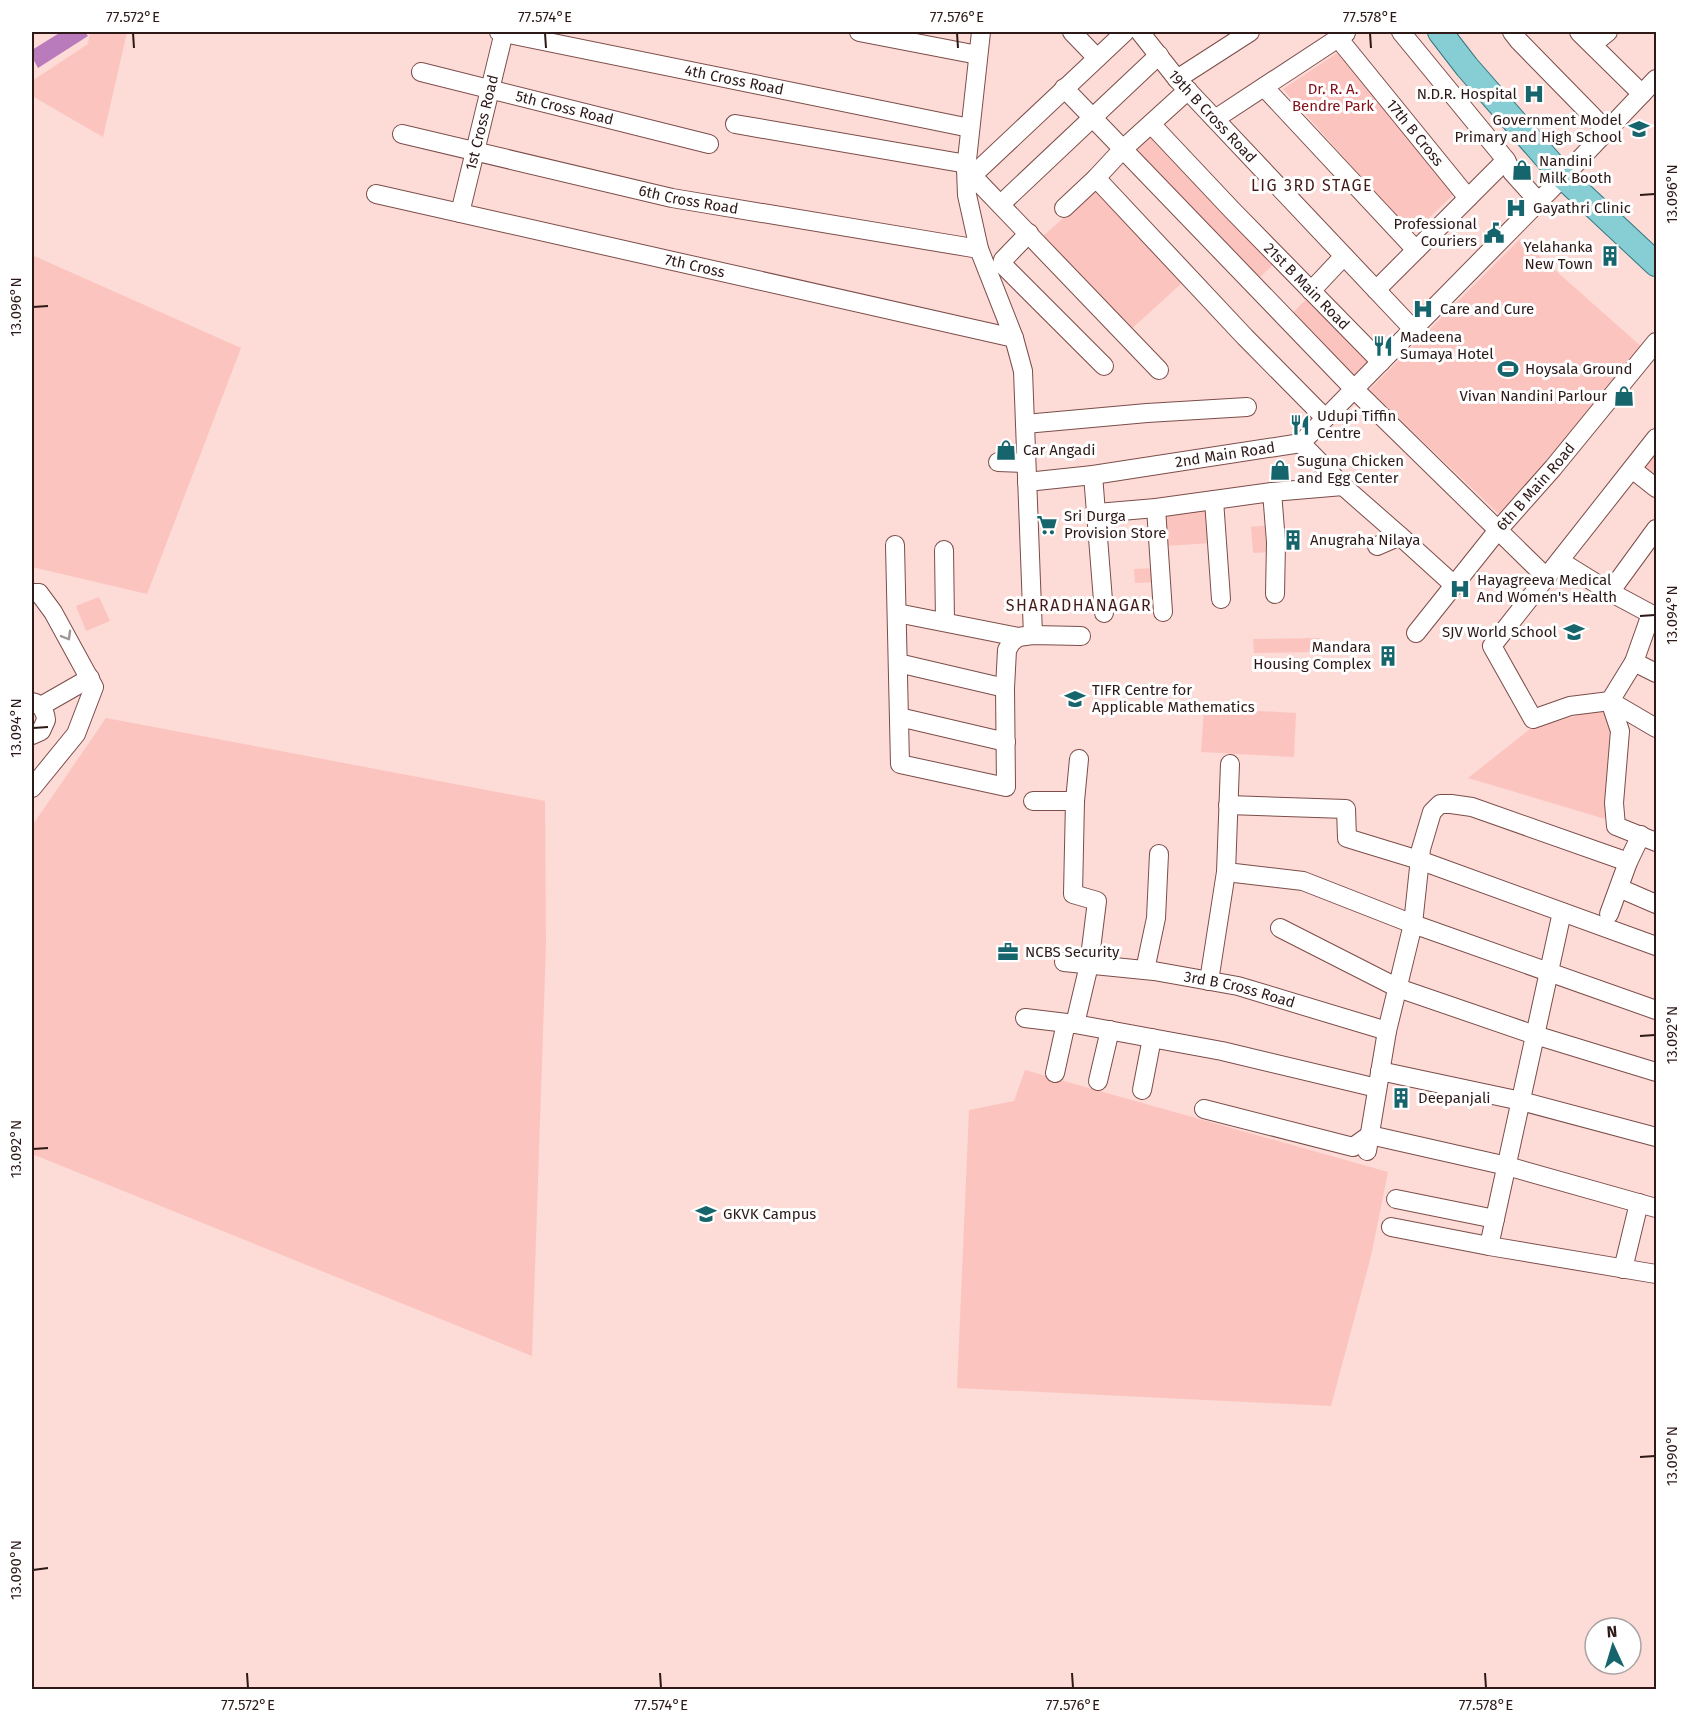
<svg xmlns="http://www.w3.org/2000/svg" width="1688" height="1721" viewBox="0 0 1688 1721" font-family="'Fira Sans',sans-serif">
<rect width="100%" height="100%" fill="#fddbd7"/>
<!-- green -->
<g fill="#fcc4be">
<polygon points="90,32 127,32 103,137 32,96 32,81 88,44"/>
<polygon points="1337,53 1455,193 1412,234 1283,89"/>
<polygon points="1153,131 1276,262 1256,281 1132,152"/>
<polygon points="1097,188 1183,282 1128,332 1041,238"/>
<polygon points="1520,239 1643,348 1501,516 1369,390"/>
<polygon points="32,255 241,348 147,594 32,567"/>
<polygon points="1310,296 1373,360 1353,380 1290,315"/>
<polygon points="1656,448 1656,480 1642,467"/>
<polygon points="1209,504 1211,543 1166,546 1164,512"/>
<polygon points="1271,525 1273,552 1254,553 1253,552 1251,527"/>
<polygon points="1156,568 1156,582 1135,583 1134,569"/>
<polygon points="99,597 110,621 86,631 76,606"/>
<polygon points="1320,638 1320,652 1254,653 1253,639"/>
<polygon points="1204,708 1296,713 1294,757 1201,752"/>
<polygon points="1596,710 1609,710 1614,731 1605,819 1468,778 1530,729"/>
<polygon points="106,718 545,801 546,945 532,1356 32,1154 32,826"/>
<polygon points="1025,1070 1388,1172 1371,1256 1331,1406 957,1388 969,1110 1014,1101"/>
</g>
<!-- water -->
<polygon fill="#ba7bbd" points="61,32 85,32 88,36 38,68 32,57 32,50"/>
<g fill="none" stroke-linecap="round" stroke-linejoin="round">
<!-- minor casing -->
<g stroke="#7c4d49" stroke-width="20">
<g id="minor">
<path id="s1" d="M499 32 970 128"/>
<polyline points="859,32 978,55"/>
<polyline points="981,32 966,169 967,195 979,249 1014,338 1023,371 1033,635"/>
<polyline points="1072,32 1097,58"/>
<path id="s2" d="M1140 32 1177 79 1413 329"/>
<polyline points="1401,32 1506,160 1512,172 1538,201"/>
<polyline points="1512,32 1519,41 1607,131"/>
<polyline points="1579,32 1642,94"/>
<path id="s3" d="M1338 38 1468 198"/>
<polyline points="1593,44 1608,32"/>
<path id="s4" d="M421 72 709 144"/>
<polyline points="1177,79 1250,32"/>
<polyline points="1264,87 1416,250"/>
<polyline points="1064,88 1354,389 1547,578"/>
<polyline points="1215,119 1346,33"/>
<polyline points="735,124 967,164"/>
<path id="s5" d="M1151 124 1232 210 1381 362"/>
<path id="s6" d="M402 134 672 198 979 249"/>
<polyline points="966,169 1159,370"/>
<polyline points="973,175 1125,32"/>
<polyline points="1096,178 1245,337 1325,418"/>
<path id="s7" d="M376 194 1014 338"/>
<polyline points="1001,204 1159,55"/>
<polyline points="1064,208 1096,178 1123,149 1188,90"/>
<path id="s8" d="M460 213 504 32"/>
<polyline points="1029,233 1003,260 1002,264 1104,366"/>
<polyline points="1376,290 1506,160"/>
<polyline points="1311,291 1344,256"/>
<polyline points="1025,424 1147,413 1247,407"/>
<polyline points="1656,438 1492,646 1533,719 1570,706 1610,701 1656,728"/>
<polyline points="1301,443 1343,486 1400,536 1377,546"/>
<polyline points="998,462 1026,463"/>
<polyline points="1632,469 1656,488"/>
<polyline points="1093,475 1104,613"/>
<path id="s9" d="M1027 482 1093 475 1301 443 1563 177 1656 79"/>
<polyline points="1272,492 1343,486"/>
<polyline points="1214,500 1221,599"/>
<polyline points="1156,508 1163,612"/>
<polyline points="1097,513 1156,508 1272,492 1276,542 1275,594"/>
<polyline points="1400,536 1454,585"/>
<polyline points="895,545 900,764 1006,787 1005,688 1007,650 1011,643 1018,637 1033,635 1081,636"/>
<polyline points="944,550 945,622"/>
<polyline points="1560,561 1610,592 1651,614"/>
<polyline points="1610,592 1656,529"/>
<polyline points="32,593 39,593 53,612 94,687 76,734 32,788"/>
<polyline points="897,613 1018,637"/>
<path id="s10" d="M1416 633 1498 530 1553 468 1656 342"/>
<polyline points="1634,662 1656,673"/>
<polyline points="898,663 1005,688"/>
<polyline points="1610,701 1620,731 1614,803 1616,826 1656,842"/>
<polyline points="1610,701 1634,662 1651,614 1656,617"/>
<path d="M32 702C41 704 45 710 46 720L41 731 32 735"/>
<polyline points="41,706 90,678"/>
<polyline points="899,717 1006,742"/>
<polyline points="1033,801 1075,801"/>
<polyline points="1228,805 1346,809 1347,838 1419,860 1656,946"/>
<polyline points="1226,872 1303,881 1413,924 1656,1010"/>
<polyline points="1619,888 1656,904"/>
<polyline points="1609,914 1628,862 1641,835"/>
<polyline points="1280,928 1398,988 1535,1035 1656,1072"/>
<path id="s11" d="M1064 962 1154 971 1238 986 1387 1031"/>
<polyline points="1145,970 1156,918 1159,854"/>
<polyline points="1209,981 1226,872 1230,764"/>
<polyline points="1025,1018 1075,1024 1222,1051 1377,1088"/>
<polyline points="1075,1024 1089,965 1097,901 1073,894 1075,801 1079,759"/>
<polyline points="1380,1071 1521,1101 1656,1137"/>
<polyline points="1055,1073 1066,1023"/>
<polyline points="1098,1081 1110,1030"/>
<polyline points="1142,1090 1152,1038"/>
<polyline points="1204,1109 1353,1147 1370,1135 1507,1166 1656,1208"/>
<polyline points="1367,1151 1387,1031 1413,924 1421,849 1432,812 1440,804 1451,804 1472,807 1628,862"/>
<polyline points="1396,1199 1495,1219"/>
<polyline points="1391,1227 1489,1246 1656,1274"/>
<polyline points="1489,1246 1562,912"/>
<polyline points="1623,1269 1639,1203"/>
</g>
</g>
<!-- major casing -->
<g stroke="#34787f" stroke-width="26">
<polyline id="major" points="1440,32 1467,67 1563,177 1656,264"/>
</g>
<!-- minor -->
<use href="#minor" stroke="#fff" stroke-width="18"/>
<!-- major -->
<use href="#major" stroke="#87cdd4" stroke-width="24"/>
</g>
<!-- one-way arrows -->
<defs><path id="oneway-chevron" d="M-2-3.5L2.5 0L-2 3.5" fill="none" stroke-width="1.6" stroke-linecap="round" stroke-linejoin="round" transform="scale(1.5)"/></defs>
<use stroke="#a09897" href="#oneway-chevron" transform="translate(67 636) rotate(60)"/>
<!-- ticks -->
<path fill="none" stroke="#2d1918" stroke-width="2" d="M133 33 134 48M545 33 546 48M957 33 958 48M1370 33 1371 48M1640 195 1655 194M33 307 48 306M1640 616 1655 615M33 728 48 727M1640 1036 1655 1035M33 1149 48 1148M1640 1457 1655 1456M33 1570 48 1568M247 1673 248 1688M660 1673 661 1688M1072 1673 1073 1688M1485 1673 1486 1688"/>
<!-- icons -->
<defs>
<g id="hospital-bare" transform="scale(1.62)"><path d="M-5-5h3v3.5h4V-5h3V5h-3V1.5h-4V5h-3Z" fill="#17656c" stroke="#fff" stroke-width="2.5" paint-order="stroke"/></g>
<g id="school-bare" transform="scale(1.62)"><path d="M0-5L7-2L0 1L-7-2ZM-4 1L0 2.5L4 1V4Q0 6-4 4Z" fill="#17656c" stroke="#fff" stroke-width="2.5" paint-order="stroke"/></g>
<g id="shop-bare" transform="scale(1.62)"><path d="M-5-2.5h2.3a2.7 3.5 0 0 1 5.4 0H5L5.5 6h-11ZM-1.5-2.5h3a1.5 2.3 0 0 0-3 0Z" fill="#17656c" stroke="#fff" stroke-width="2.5" paint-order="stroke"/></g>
<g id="civic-bare" transform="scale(1.62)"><path d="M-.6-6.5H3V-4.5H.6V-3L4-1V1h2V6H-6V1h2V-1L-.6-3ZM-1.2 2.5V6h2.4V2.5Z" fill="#17656c" stroke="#fff" stroke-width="2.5" paint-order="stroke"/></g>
<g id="building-bare" transform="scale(1.62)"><path d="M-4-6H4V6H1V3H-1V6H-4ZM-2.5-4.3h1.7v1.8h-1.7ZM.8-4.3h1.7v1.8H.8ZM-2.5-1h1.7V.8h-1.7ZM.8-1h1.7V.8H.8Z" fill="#17656c" stroke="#fff" stroke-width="2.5" paint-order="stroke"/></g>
<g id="restaurant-bare" transform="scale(1.62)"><path d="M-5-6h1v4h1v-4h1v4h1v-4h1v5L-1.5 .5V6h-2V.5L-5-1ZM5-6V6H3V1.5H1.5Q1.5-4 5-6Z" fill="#17656c" stroke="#fff" stroke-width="2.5" paint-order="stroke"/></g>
<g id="stadium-bare" transform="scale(1.62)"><path d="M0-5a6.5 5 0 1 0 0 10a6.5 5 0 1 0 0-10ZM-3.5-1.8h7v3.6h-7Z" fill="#17656c" stroke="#fff" stroke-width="2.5" paint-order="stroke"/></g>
<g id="supermarket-bare" transform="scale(1.62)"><path d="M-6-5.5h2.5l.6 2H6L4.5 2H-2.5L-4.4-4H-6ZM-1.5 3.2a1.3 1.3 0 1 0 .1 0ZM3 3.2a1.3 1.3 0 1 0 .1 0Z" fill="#17656c" stroke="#fff" stroke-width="2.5" paint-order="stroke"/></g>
<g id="university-bare" transform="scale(1.62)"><path d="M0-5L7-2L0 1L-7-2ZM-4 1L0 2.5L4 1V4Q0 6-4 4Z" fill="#17656c" stroke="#fff" stroke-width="2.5" paint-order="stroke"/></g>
<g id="office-bare" transform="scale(1.62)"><path d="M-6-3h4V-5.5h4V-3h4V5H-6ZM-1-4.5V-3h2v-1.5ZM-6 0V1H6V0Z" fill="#17656c" stroke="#fff" stroke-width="2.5" paint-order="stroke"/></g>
</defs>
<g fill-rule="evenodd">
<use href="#hospital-bare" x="1534" y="94"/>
<use href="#school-bare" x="1639" y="129"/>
<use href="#shop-bare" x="1522" y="170"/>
<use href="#hospital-bare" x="1516" y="208"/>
<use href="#civic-bare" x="1494" y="233"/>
<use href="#building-bare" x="1610" y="256"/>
<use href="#hospital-bare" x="1423" y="309"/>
<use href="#restaurant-bare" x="1383" y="346"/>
<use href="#stadium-bare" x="1508" y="369"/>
<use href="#shop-bare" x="1624" y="396"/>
<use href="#restaurant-bare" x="1300" y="425"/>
<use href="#shop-bare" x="1006" y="450"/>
<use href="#shop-bare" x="1280" y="470"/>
<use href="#supermarket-bare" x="1047" y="525"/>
<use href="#building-bare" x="1293" y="540"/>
<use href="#hospital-bare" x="1460" y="589"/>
<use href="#school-bare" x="1574" y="632"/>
<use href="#building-bare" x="1388" y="656"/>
<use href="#university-bare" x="1075" y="699"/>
<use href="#office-bare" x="1008" y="952"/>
<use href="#building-bare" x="1401" y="1098"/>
<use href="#university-bare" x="706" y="1214"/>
</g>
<g text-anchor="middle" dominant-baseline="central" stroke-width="6" stroke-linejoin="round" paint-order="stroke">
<!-- street labels -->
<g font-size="15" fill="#2d1918" stroke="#fff">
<text stroke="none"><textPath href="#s1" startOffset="240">4th Cross Road</textPath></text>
<text stroke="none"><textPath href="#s4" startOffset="148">5th Cross Road</textPath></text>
<text stroke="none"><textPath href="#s2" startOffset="111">19th B Cross Road</textPath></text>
<text stroke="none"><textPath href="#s8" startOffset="93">1st Cross Road</textPath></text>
<text stroke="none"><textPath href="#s3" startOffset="122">17th B Cross</textPath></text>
<text stroke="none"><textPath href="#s6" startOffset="294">6th Cross Road</textPath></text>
<text stroke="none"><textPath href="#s7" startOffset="327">7th Cross</textPath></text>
<text stroke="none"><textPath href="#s5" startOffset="225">21st B Main Road</textPath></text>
<text stroke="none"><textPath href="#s9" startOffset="200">2nd Main Road</textPath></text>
<text stroke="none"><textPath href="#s10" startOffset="189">6th B Main Road</textPath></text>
<text stroke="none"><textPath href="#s11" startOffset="178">3rd B Cross Road</textPath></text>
</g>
<!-- park labels -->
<g font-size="15" fill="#820e16" stroke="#fff">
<text x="1333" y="89">Dr. R. A.<tspan x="1333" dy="17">Bendre Park</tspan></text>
</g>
<!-- poi labels -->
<g font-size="15" fill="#2d1918" stroke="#fff" text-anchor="start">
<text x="1517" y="94" text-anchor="end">N.D.R. Hospital</text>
<text x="1622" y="120" text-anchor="end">Government Model<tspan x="1622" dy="17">Primary and High School</tspan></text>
<text x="1539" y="161">Nandini<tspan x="1539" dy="17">Milk Booth</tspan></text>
<text x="1533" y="208">Gayathri Clinic</text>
<text x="1477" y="224" text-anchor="end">Professional<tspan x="1477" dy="17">Couriers</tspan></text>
<text x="1593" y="247" text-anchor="end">Yelahanka<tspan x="1593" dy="17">New Town</tspan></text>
<text x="1440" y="309">Care and Cure</text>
<text x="1400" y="337">Madeena<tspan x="1400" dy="17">Sumaya Hotel</tspan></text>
<text x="1525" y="369">Hoysala Ground</text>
<text x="1607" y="396" text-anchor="end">Vivan Nandini Parlour</text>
<text x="1317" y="416">Udupi Tiffin<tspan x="1317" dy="17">Centre</tspan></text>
<text x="1023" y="450">Car Angadi</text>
<text x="1297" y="461">Suguna Chicken<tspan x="1297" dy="17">and Egg Center</tspan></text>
<text x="1064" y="516">Sri Durga<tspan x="1064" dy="17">Provision Store</tspan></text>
<text x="1310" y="540">Anugraha Nilaya</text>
<text x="1477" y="580">Hayagreeva Medical<tspan x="1477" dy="17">And Women's Health</tspan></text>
<text x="1557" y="632" text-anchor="end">SJV World School</text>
<text x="1371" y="647" text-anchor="end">Mandara<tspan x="1371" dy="17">Housing Complex</tspan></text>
<text x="1092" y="690">TIFR Centre for<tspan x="1092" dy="17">Applicable Mathematics</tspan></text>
<text x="1025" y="952">NCBS Security</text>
<text x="1418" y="1098">Deepanjali</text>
<text x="723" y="1214">GKVK Campus</text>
</g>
<!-- neighbourhood labels -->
<g font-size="16" letter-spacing="1.5" fill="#441b19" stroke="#fff">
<text x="1312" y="185">LIG 3RD STAGE</text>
<text x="1079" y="605">SHARADHANAGAR</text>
</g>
</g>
<!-- border -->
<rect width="1688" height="1721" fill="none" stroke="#ffffff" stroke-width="66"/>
<!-- north arrow -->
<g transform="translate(1613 1646) rotate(356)"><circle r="28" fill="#ffffff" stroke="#aba3a3" stroke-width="1.5"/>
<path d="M0-4.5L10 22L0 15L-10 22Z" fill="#17656c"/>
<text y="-9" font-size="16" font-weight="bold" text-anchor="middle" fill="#2d1918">N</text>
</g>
<rect x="33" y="33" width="1622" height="1655" fill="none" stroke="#2d1918" stroke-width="2"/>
<g font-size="15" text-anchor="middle" fill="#2d1918">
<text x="133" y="22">77.572°E</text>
<text x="545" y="22">77.574°E</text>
<text x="957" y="22">77.576°E</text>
<text x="1370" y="22">77.578°E</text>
<text transform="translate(1672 194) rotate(-90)" y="5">13.096°N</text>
<text transform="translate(16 307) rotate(-90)" y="5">13.096°N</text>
<text transform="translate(1672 615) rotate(-90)" y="5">13.094°N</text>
<text transform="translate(16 728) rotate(-90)" y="5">13.094°N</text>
<text transform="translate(1672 1035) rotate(-90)" y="5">13.092°N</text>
<text transform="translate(16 1149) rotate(-90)" y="5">13.092°N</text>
<text transform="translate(1672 1456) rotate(-90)" y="5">13.090°N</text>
<text transform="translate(16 1570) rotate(-90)" y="5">13.090°N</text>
<text x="248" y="1710">77.572°E</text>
<text x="661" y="1710">77.574°E</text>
<text x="1073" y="1710">77.576°E</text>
<text x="1486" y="1710">77.578°E</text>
</g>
</svg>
